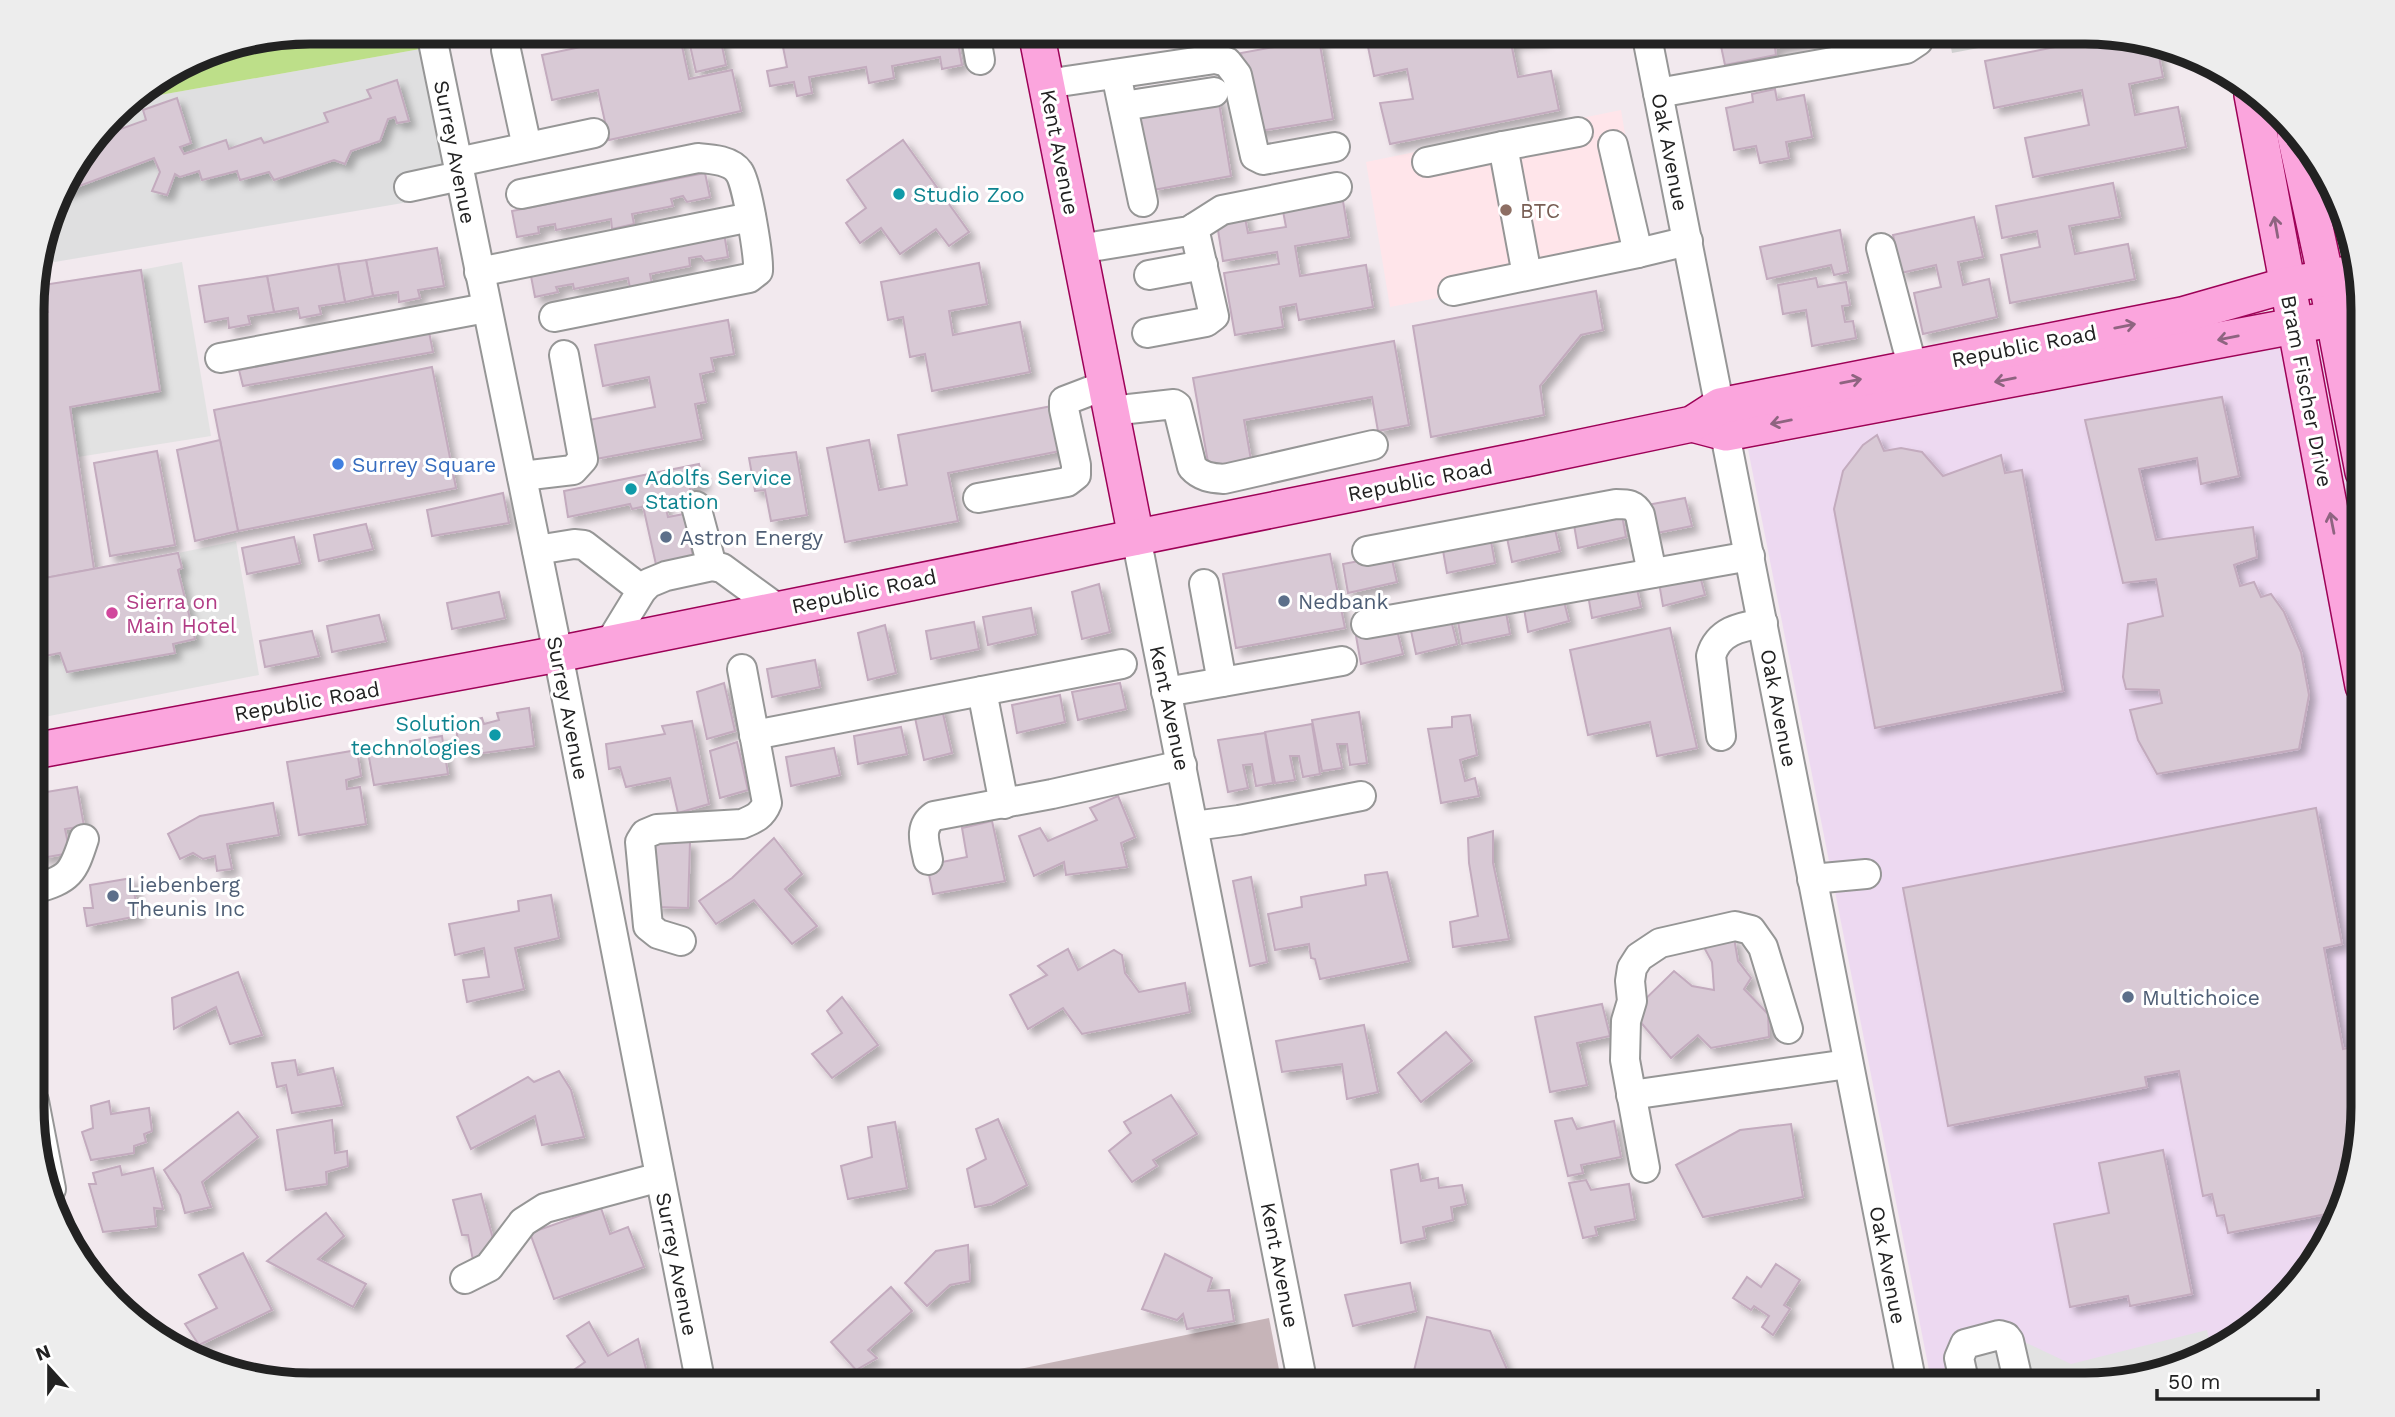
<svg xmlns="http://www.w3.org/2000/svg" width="2395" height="1417" viewBox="0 0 2395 1417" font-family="'Work Sans',sans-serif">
<defs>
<filter id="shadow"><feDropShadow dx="6" dy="6" stdDeviation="3.5" flood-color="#0004"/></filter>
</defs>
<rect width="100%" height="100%" fill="#f2e9ee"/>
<!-- residential -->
<polygon fill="#dfdfe0" points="426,48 450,195 37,265 60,186 126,101"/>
<!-- commercial -->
<polygon fill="#edd9f1" points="2363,332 2363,1125 2326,1247 2282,1304 2225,1348 2103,1385 1932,1385 1748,449"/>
<!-- education -->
<polygon fill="#ffe5ea" points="1621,110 1646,258 1390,307 1366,162"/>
<!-- religious -->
<polygon fill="#d0d0d0" points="1948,32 2063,32 1952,53"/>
<!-- construction -->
<polygon fill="#c6b4b8" points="1269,1318 1282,1385 1008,1385 1005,1372"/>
<!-- pitch -->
<polygon fill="#bddf89" points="310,32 423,32 426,48 126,101 204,53"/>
<!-- parking -->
<g fill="#e2e2e2">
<polygon points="182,262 211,436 78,457 70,407 160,391 141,270"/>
<polygon points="236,541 259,675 34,719 34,637 40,637 45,656 60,653 67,672 175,653 173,644 195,639 178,570 182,568 178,553"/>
<polygon points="2207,1330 2212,1352 2103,1385 1958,1385 1952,1347 2014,1337 2071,1364"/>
</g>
<!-- building -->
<g fill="#d8c9d5" stroke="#c3abbe" stroke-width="2" filter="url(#shadow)">
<polygon points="653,32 679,32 689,79 732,70 741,111 609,140 598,90 552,100 542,55"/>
<polygon points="687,32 719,32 726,65 696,72"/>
<polygon points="780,32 889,32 890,38 925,32 956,32 962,65 942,69 940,57 892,66 894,78 869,83 866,67 809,77 812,93 797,96 794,82 770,86 767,71 787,67"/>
<polygon points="1365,32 1542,32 1544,39 1511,43 1518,77 1551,71 1559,110 1390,144 1380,103 1413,99 1407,69 1374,76"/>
<polygon points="1718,32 1889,32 1890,36 1833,47 1831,37 1775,48 1776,55 1725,65"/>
<polygon points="2115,35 2156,41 2163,77 2129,84 2135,115 2178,107 2186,147 2033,177 2025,138 2089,125 2082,90 1994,108 1985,61"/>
<polygon points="1319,39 1333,119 1254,132 1241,53"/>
<polygon points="397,80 409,121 397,123 395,117 388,119 380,141 351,151 345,164 334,160 274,180 269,172 240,180 237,171 202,180 199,171 180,177 175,174 167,195 152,191 160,172 154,158 58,194 60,186 98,137 146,120 143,110 177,98 191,143 180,147 184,154 226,140 229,149 261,138 264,143 328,122 324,113 371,98 367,90"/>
<polygon points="1775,89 1777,100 1804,95 1812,137 1786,142 1789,158 1760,163 1756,146 1734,150 1726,108 1753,102 1752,94"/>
<polygon points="1218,97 1231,176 1153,190 1139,110"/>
<polygon points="903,140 969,232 949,246 936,229 900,254 881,228 860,243 846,223 866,208 847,180"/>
<polygon points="705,173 710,197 687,202 683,196 671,199 673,206 632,214 634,224 612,229 611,219 556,230 555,224 538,227 539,233 517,237 512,211"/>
<polygon points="2113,183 2120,217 2069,226 2075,254 2128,244 2135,279 2010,303 2001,255 2040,247 2037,231 2002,238 1996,206"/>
<polygon points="1343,201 1349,237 1295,246 1300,276 1366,265 1373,307 1299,320 1296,304 1280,307 1283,327 1235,335 1224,273 1279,264 1277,252 1223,261 1216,218 1244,213 1248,233 1286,227 1283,211"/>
<polygon points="1974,217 1983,257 1958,262 1963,285 1989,279 1997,317 1923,334 1914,293 1941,287 1936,265 1901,273 1893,235"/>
<polygon points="1840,230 1848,272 1834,275 1831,265 1767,279 1760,247"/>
<polygon points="724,233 728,257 705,261 701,256 689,258 690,266 650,274 652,284 630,288 628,278 574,289 573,284 556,287 558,292 535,297 530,271"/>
<polygon points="437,248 444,286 418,290 420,298 399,302 398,292 373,296 366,260"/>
<polygon points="366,260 373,296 345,302 338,264"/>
<polygon points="979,263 987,304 949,311 953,335 1020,322 1030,372 932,391 925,354 910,357 903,317 888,320 881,282"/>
<polygon points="338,264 345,302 319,306 321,314 300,318 298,308 274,312 267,276"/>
<polygon points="141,270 160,391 70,407 94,569 34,580 34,314 48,312 43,285"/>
<polygon points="267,276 274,312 248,316 250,324 229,328 228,318 205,322 199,286"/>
<polygon points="1816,278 1818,287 1846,282 1850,305 1842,306 1845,322 1853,321 1856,338 1812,346 1806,310 1783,314 1778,285"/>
<polygon points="1596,291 1603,330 1581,335 1540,386 1544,415 1431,437 1413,326"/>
<polygon points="728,320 734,354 711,358 714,371 700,374 706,402 695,404 702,439 596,459 589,420 655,407 649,377 603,386 595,345"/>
<polygon points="429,332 433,352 243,386 239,370"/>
<polygon points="1394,341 1409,425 1378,431 1372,397 1244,420 1251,460 1209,468 1193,378"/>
<polygon points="432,367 456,488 238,531 214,410"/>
<polygon points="2222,397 2239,476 2201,484 2197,458 2139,469 2156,540 2253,527 2257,557 2234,565 2240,586 2254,582 2261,597 2271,594 2284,612 2301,652 2309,695 2299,749 2157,774 2138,740 2130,710 2162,703 2159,690 2126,689 2123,677 2128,624 2163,616 2156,579 2123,583 2085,420"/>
<polygon points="1052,406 1060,451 948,473 958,521 845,542 827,448 869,440 879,490 907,485 898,435"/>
<polygon points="1877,435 1884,451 1901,448 1922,452 1943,476 2001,455 2005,473 2022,470 2063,691 1875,728 1834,509 1843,471 1863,445"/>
<polygon points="220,440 238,531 195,541 177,450"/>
<polygon points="157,451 175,545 110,556 94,463"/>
<polygon points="796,452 807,515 771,521 765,490 755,491 749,458"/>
<polygon points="699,464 704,484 690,488 692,496 632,509 630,504 568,517 564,491"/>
<polygon points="503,493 509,523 432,536 427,510"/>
<polygon points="1685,498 1692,526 1652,534 1647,505"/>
<polygon points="664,501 668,517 684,514 694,561 657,569 643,506"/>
<polygon points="1621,510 1626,537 1578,548 1573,519"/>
<polygon points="366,524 373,549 319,561 314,535"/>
<polygon points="1554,525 1560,551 1512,562 1506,533"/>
<polygon points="1490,536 1495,563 1447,573 1442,545"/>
<polygon points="294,537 300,563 247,574 242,548"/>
<polygon points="178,553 182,568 178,570 195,639 173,644 175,653 67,672 60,653 45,656 40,637 34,637 34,580"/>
<polygon points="1330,554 1345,628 1236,648 1223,574"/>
<polygon points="1391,555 1397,582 1348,593 1343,564"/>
<polygon points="1698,568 1705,595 1663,606 1658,577"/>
<polygon points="1635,580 1641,607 1592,618 1587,589"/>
<polygon points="1099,584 1110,632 1082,639 1072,592"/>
<polygon points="499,592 505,618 452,629 447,603"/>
<polygon points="1562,594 1569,621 1528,632 1523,603"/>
<polygon points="1505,607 1510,634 1462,644 1457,616"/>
<polygon points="1031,608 1036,634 988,645 983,617"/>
<polygon points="379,615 386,641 332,652 327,626"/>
<polygon points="1450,616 1457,644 1416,654 1410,626"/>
<polygon points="974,622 979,649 931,659 926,631"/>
<polygon points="885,625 896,673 868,680 858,633"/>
<polygon points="1396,626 1403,654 1361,664 1356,636"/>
<polygon points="1670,628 1697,748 1657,756 1650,722 1588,735 1570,650"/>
<polygon points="312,631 319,656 265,667 260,641"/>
<polygon points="815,660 820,687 772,697 767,669"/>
<polygon points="724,683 735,731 707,739 697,692"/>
<polygon points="1120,683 1126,709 1078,720 1072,692"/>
<polygon points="1060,695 1065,722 1017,733 1012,705"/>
<polygon points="941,705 952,753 924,760 914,713"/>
<polygon points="529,708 534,746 461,756 455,724 482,718 484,724 499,720 497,713"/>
<polygon points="1359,712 1367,763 1350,765 1347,744 1337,744 1342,768 1322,771 1312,720"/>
<polygon points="1470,715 1477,755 1460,760 1465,781 1475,778 1479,796 1441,803 1428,729 1452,727 1452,717"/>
<polygon points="692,721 709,804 678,813 670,778 626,787 620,767 609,769 606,744 665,734 662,726"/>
<polygon points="1312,724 1320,774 1303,777 1299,756 1290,756 1295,780 1275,783 1265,732"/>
<polygon points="901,727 907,754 858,764 854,736"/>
<polygon points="1265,733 1273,783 1256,786 1252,764 1243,765 1248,788 1228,792 1218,740"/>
<polygon points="442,736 448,774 374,785 368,752 396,747 397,753 412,749 410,741"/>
<polygon points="737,742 748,790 720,798 710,751"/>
<polygon points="834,748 840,775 791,786 786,757"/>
<polygon points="357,750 361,776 346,780 347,789 360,787 366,824 299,835 287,762"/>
<polygon points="77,787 84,826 65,829 70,853 42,858 39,823 34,823 34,794"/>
<polygon points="1118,796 1135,837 1121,843 1127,867 1066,875 1064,862 1034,876 1019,836 1040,828 1048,841 1097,820 1090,808"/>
<polygon points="273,803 279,835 227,844 232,869 217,871 215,856 203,859 193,853 180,859 168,834 200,816"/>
<polygon points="2316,808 2342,944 2324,948 2343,1049 2357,1046 2363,1079 2363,1125 2337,1212 2228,1233 2224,1215 2217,1216 2212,1194 2203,1196 2179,1071 2145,1077 2147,1087 1948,1126 1903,888"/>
<polygon points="992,821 1005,881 933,894 927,865 967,857 962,828"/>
<polygon points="1493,831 1493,863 1509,939 1453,947 1450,922 1478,916 1469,863 1468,838"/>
<polygon points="774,838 802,874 785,889 817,926 792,944 754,900 716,924 699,901 732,878"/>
<polygon points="653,841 690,842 688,908 656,907"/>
<polygon points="1387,872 1409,961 1320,979 1315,959 1311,958 1309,944 1275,950 1268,914 1302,907 1301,897 1366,885 1365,875"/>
<polygon points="1251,877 1267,962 1250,966 1233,881"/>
<polygon points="132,878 138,916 87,926 84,908 93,908 90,885"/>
<polygon points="551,895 559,938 515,948 524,989 467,1002 463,980 489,977 484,948 455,955 449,924 519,911 518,901"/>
<polygon points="1734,938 1738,961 1751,978 1744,989 1768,1014 1769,1037 1711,1048 1698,1035 1671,1058 1632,1012 1674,971 1692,986 1714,990 1712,962 1700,940"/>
<polygon points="1068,949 1078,970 1114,950 1122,955 1125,973 1139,992 1185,983 1190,1012 1082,1034 1063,1008 1028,1029 1010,995 1047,975 1038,966"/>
<polygon points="238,972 262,1035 230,1044 216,1007 174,1029 172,998"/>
<polygon points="842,997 878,1045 832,1078 812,1054 842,1033 827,1011"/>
<polygon points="1602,1004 1610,1036 1577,1043 1587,1085 1550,1092 1535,1017"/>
<polygon points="1364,1025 1378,1092 1347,1099 1342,1064 1282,1072 1276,1041"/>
<polygon points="1446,1032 1472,1061 1421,1102 1398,1073"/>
<polygon points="295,1060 298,1075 333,1068 342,1105 292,1113 286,1085 277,1087 272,1063"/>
<polygon points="559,1071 571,1090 584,1137 542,1145 535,1116 471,1149 457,1117 528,1077 534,1082"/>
<polygon points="1171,1095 1197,1134 1153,1160 1157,1166 1132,1182 1109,1151 1131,1133 1124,1122"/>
<polygon points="109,1101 111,1114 149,1108 152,1131 144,1134 146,1142 134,1146 134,1153 91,1160 82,1132 93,1128 91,1106"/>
<polygon points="238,1112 258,1137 202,1182 211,1207 185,1213 180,1195 164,1170"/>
<polygon points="1572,1118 1577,1129 1614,1121 1621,1157 1581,1165 1583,1173 1568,1176 1555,1121"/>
<polygon points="998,1119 1027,1185 992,1204 975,1207 967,1169 986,1159 976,1129"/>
<polygon points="332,1120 335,1153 347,1151 348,1166 326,1172 327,1184 286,1190 277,1130"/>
<polygon points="895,1122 907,1188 848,1199 841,1166 872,1157 868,1127"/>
<polygon points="1791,1124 1803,1197 1703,1217 1676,1165 1740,1130"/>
<polygon points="2163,1150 2192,1294 2130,1306 2128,1296 2070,1307 2054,1224 2109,1213 2099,1163"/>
<polygon points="1418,1164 1421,1181 1438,1178 1439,1188 1462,1185 1466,1204 1451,1207 1453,1220 1423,1227 1425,1238 1401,1243 1391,1170"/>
<polygon points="120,1166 122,1175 153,1168 163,1209 154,1208 156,1226 103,1232 89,1184 96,1184 93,1173"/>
<polygon points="1586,1180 1591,1190 1629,1184 1635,1219 1595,1227 1597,1235 1583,1238 1569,1183"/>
<polygon points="481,1194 497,1254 473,1260 468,1235 462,1235 453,1200"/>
<polygon points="601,1208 610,1234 628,1227 644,1267 554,1299 530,1233"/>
<polygon points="326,1213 344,1236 318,1259 366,1284 353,1307 267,1261"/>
<polygon points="968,1245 970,1281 950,1285 927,1306 905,1283 936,1251"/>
<polygon points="243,1253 272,1310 199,1345 185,1324 217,1308 199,1275"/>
<polygon points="1165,1254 1212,1278 1208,1291 1229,1290 1234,1321 1187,1329 1183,1314 1177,1320 1142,1309"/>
<polygon points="1776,1264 1800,1280 1784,1305 1790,1309 1773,1335 1762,1327 1769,1316 1754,1306 1751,1310 1733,1298 1747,1277 1761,1287"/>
<polygon points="1410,1283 1416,1311 1353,1326 1345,1295"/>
<polygon points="891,1287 912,1311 868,1350 877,1358 856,1370 831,1342"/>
<polygon points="1427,1317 1490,1331 1514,1385 1458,1385 1458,1380 1414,1371"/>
<polygon points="589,1322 608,1356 638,1339 649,1380 628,1385 579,1385 571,1372 585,1362 567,1336"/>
<polygon points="555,1374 559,1385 524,1385"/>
</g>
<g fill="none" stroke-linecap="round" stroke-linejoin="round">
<!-- minor casing -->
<g stroke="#969696" stroke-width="32">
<g id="minor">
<polyline points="431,32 558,654 701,1385"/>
<polyline points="975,32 980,60"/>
<polyline points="1646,32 1912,1385"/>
<polyline points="506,50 527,147"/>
<polyline points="1116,74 1143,202"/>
<polyline points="1046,84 1215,59 1227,62 1237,75 1255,156 1263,160 1335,147"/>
<polyline points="1658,93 1906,49 1918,41 1920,32"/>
<polyline points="1123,106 1214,92"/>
<polyline points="1613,145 1638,253"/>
<polyline points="458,162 594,133"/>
<polyline points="1427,162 1503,146"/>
<polyline points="409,187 460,176"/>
<path d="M521 194 698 158C711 159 731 160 739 172 747 183 759 256 758 271L749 278 554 317"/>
<polyline points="1881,248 1913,369"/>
<polyline points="1079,249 1189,231 1222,210 1337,187"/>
<polyline points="479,272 751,217"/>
<polyline points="1149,275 1203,265"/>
<polyline points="1527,275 1503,146 1578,132"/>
<polyline points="1453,291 1638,253 1688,241"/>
<polyline points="1147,333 1206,322 1214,316 1194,228"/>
<polyline points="220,358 486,308"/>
<path d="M1111 411 1174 404 1177 406 1192 467C1201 477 1211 478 1224 479L1373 445"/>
<polyline points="522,476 573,470 583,459 564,355"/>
<polyline points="978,498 1067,482 1076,475 1076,465 1064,409 1064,401 1106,385"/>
<polyline points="696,506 712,566"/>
<polyline points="1136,537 1303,1385"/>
<polyline points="537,550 574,544 584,545 642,590"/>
<path d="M1367 551 1616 504C1628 504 1634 504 1640 515L1652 573"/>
<polyline points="1204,584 1222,682"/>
<polyline points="1366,624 1750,556"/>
<polyline points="609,644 642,590 649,583 666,576 712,566 722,568 778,609"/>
<polyline points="982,691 1004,804"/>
<polyline points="1166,692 1342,661"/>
<polyline points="754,735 1122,664"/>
<path d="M1721 736 1711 656C1718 631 1740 627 1763 623"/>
<polyline points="1194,826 1239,820 1361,796"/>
<path d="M928 860C925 844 918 827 934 816L1052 794 1182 765"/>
<polyline points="1812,879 1866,874"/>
<path d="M34 889C70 879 73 873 84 839"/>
<path d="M681 941 658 934 648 926 640 842 645 834 657 829 742 824C754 819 762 816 767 803L742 669"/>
<polyline points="1631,1095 1848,1064"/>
<polyline points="34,1101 51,1189"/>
<polyline points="1645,1168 1625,1060 1626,1021 1632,1001 1630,981 1632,968 1639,957 1660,943 1735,926 1751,930 1763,947 1788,1029"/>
<polyline points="465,1279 489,1267 523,1222 545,1208 660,1177"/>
<polyline points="1965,1385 1959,1358 1965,1344 1999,1335 2006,1337 2009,1341 2019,1385"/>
</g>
</g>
<!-- major casing -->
<g stroke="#9d0257" stroke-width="38">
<g id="major">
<polyline points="1036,32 1136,537"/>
<polyline points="2252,95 2363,686"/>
<polyline points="2295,135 2326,278 2363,472"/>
<polyline points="1692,424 1726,433 2363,313"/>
<polyline points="34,751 558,654 1525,459 1692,424 1720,406 2182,315 2287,285 2359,272"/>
</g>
</g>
<!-- minor -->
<use href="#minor" stroke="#fff" stroke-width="28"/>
<!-- major -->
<use href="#major" stroke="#fba5dd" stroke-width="35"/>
</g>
<!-- one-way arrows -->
<defs><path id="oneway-shaft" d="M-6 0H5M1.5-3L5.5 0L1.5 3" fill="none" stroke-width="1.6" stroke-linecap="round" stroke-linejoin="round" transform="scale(1.75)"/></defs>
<g stroke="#8e6480">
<use href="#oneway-shaft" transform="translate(2276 227) rotate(-100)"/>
<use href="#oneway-shaft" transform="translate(2125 326) rotate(-11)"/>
<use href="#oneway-shaft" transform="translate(2228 338) rotate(169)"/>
<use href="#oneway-shaft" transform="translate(2005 380) rotate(169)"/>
<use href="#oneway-shaft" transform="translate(1851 381) rotate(-11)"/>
<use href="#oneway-shaft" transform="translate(1781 422) rotate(169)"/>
<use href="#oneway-shaft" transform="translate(2332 523) rotate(-101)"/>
</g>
<!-- markers -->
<g fill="#0f9aa8" stroke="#fff" stroke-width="2.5">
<circle cx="899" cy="194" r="7"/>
<circle cx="631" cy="489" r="7"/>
<circle cx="495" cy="735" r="7"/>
</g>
<circle fill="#8d6e63" stroke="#fff" stroke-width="2.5" cx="1506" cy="210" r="7"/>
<circle fill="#3f7fe0" stroke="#fff" stroke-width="2.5" cx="338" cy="464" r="7"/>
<g fill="#5c6f8a" stroke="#fff" stroke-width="2.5">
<circle cx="666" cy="537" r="7"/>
<circle cx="1284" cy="601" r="7"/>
<circle cx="113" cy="896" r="7"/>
<circle cx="2128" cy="997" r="7"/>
</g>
<circle fill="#d1479c" stroke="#fff" stroke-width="2.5" cx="112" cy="613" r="7"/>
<g text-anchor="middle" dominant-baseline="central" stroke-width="6" stroke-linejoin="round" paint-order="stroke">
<!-- street labels -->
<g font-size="21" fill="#222" stroke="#fff">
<text transform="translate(455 152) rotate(79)">Surrey Avenue</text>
<text transform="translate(1060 152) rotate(79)">Kent Avenue</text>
<text transform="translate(1670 152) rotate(79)">Oak Avenue</text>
<text transform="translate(2024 346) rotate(-11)">Republic Road</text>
<text transform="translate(2307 391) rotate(79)">Bram Fischer Drive</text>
<text transform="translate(1420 480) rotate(-11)">Republic Road</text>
<text transform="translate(864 591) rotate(-12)">Republic Road</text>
<text transform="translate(307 701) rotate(-10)">Republic Road</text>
<text transform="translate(568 708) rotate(79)">Surrey Avenue</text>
<text transform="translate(1170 708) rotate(78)">Kent Avenue</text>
<text transform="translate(1779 708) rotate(79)">Oak Avenue</text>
<text transform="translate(677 1264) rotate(79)">Surrey Avenue</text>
<text transform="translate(1280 1265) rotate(79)">Kent Avenue</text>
<text transform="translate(1888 1265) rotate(79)">Oak Avenue</text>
</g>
<!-- culture labels -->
<g font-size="21" fill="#0d838f" stroke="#fff" text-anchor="start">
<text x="913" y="194">Studio Zoo</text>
<text x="645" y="477">Adolfs Service<tspan x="645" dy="24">Station</tspan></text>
<text x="481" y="723" text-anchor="end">Solution<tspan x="481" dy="24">technologies</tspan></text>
</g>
<!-- education labels -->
<g font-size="21" fill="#785e54" stroke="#fff" text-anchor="start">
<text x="1520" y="210">BTC</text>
</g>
<!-- shop labels -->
<g font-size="21" fill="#366cbe" stroke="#fff" text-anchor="start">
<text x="352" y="464">Surrey Square</text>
</g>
<!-- service labels -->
<g font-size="21" fill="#4e5e75" stroke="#fff" text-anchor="start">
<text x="680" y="537">Astron Energy</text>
<text x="1298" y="601">Nedbank</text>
<text x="127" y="884">Liebenberg<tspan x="127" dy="24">Theunis Inc</tspan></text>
<text x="2142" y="997">Multichoice</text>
</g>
<!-- hotel labels -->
<g font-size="21" fill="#b23c85" stroke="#fff" text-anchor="start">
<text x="126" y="601">Sierra on<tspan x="126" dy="24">Main Hotel</tspan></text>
</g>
</g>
<!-- crop -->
<path d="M0 0H2395V1417H0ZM310 44H2085A266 266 0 0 1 2351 310V1107A266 266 0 0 1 2085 1373H310A266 266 0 0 1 44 1107V310A266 266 0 0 1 310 44Z" fill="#ededed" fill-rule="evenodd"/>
<path fill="none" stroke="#222" stroke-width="9" d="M310 44H2085A266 266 0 0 1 2351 310V1107A266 266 0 0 1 2085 1373H310A266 266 0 0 1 44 1107V310A266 266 0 0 1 310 44Z"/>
<!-- north arrow -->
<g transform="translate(49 1368) rotate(339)" stroke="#ffffff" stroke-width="5" paint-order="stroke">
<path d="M0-5L12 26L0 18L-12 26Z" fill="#222222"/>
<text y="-10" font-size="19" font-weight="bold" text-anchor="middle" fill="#222222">N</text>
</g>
<!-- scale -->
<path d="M2157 1389v10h161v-10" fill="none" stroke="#222222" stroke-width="3.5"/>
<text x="2168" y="1389" font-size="21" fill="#222222" stroke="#ffffff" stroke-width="5" paint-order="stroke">50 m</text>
</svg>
